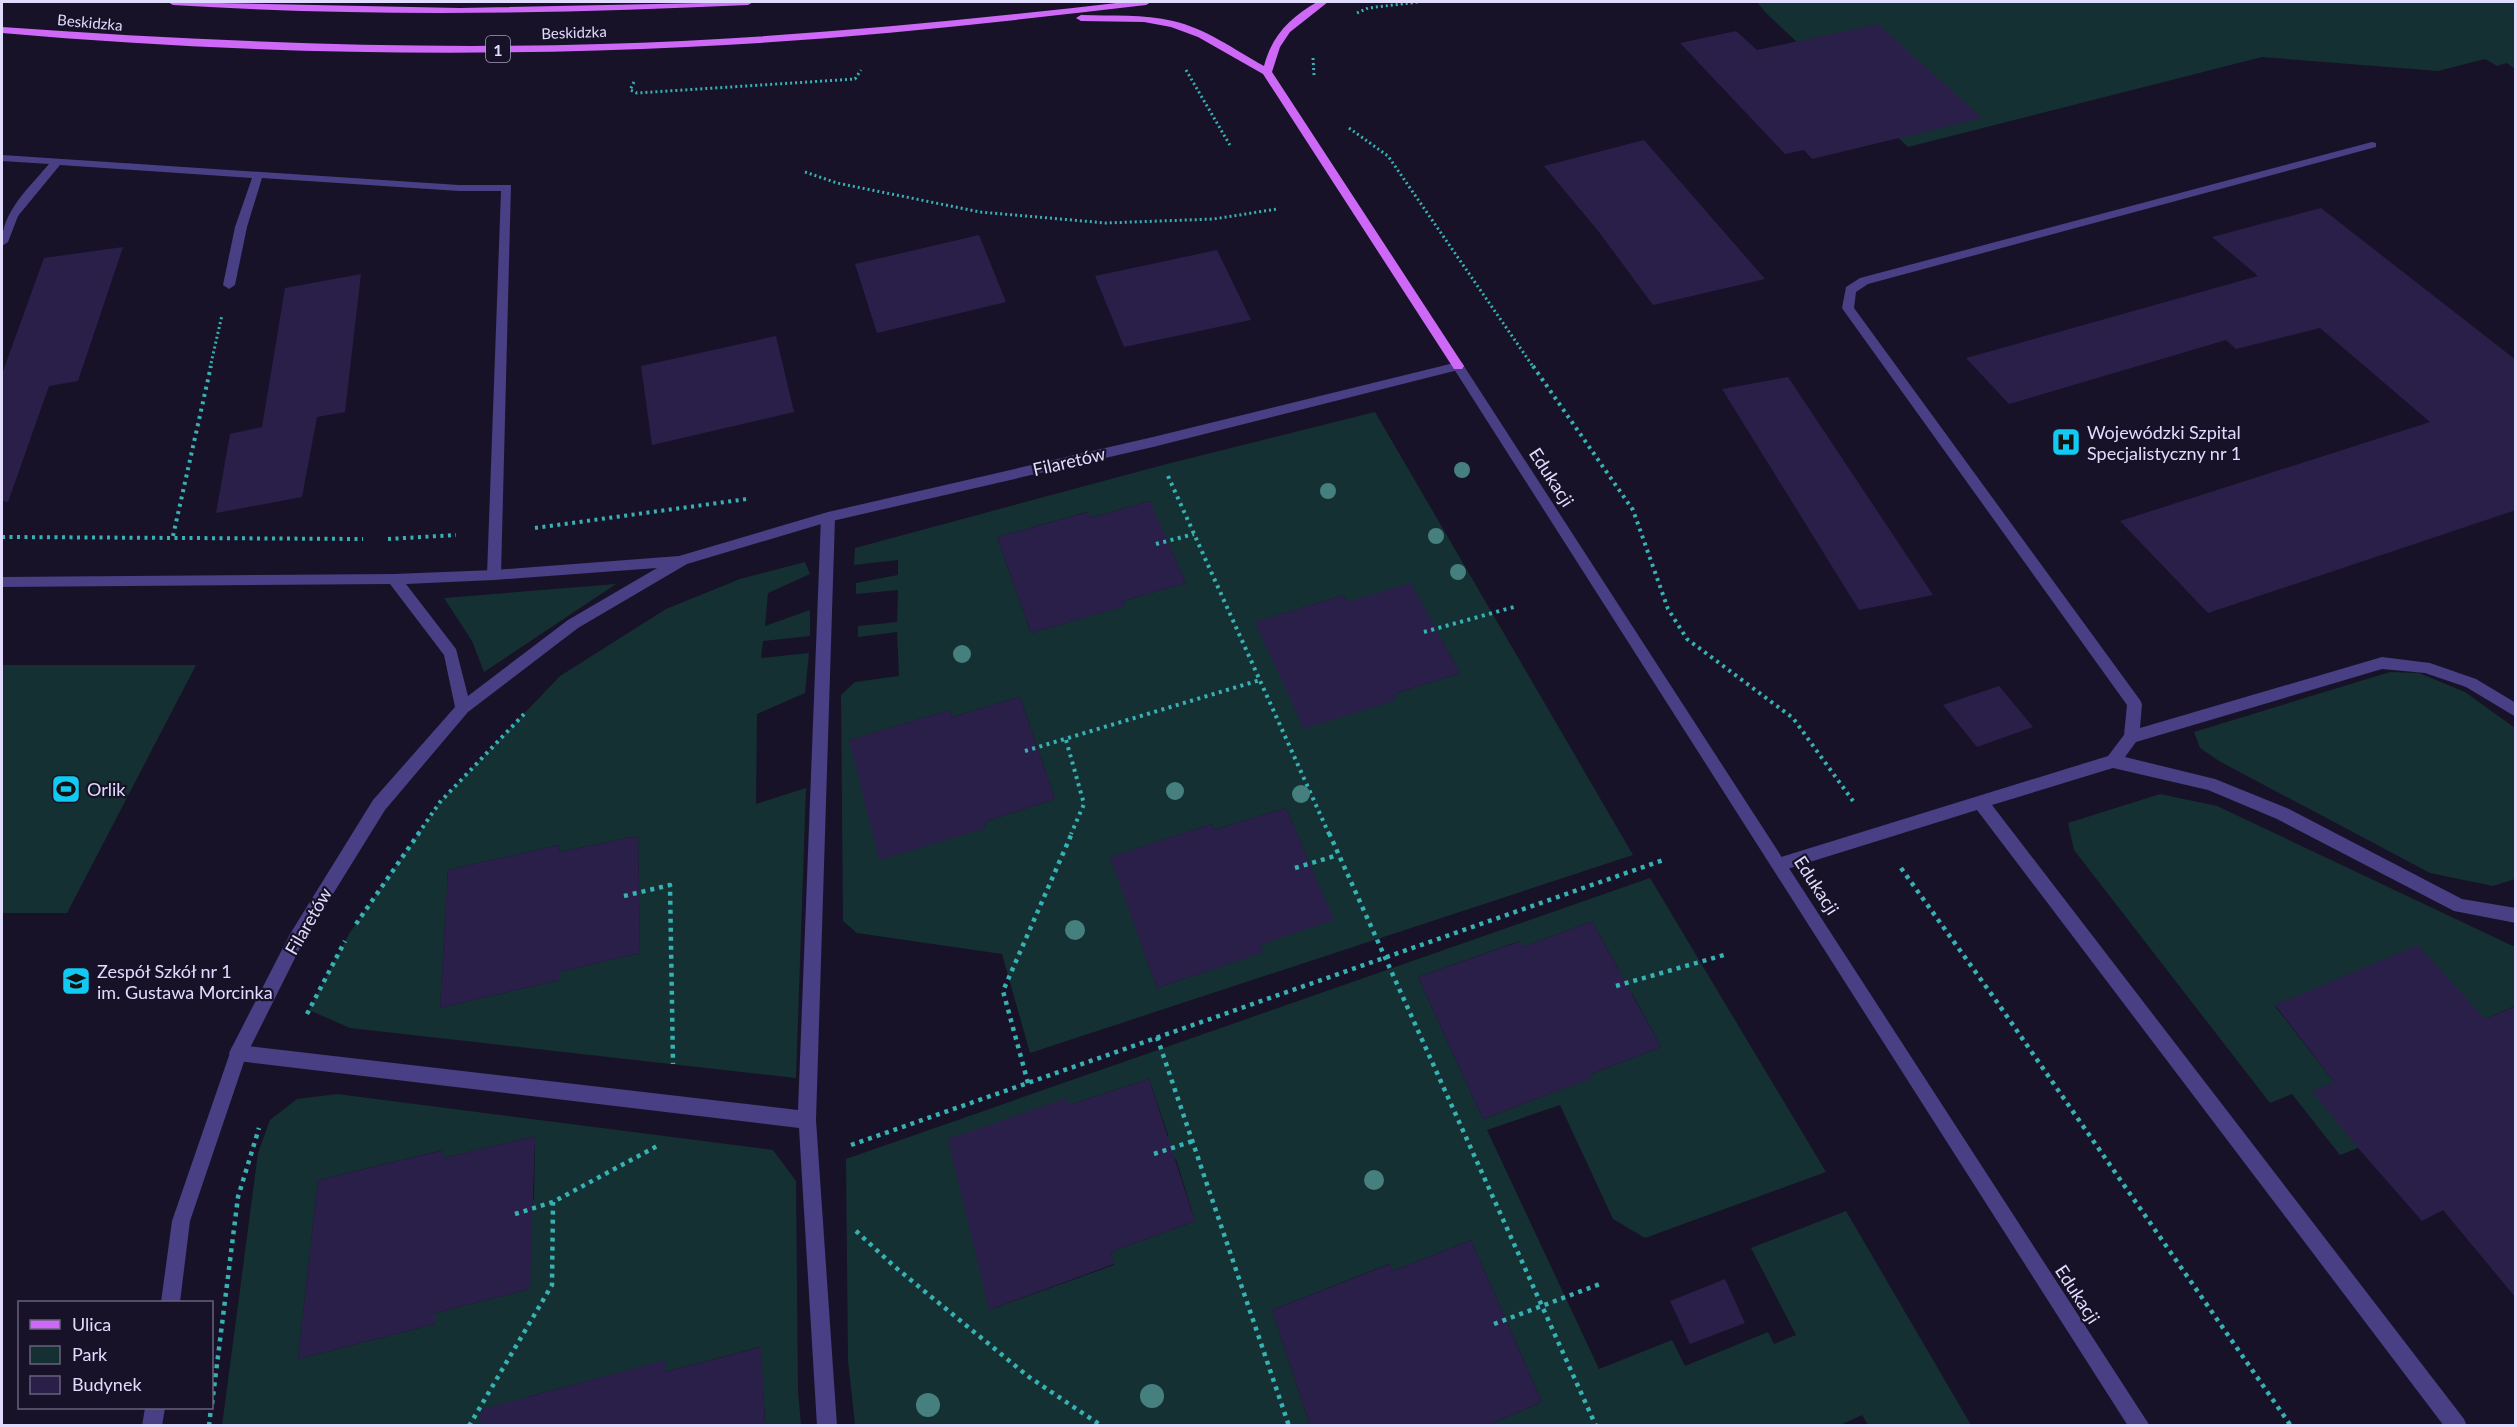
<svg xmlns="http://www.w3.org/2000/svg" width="2517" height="1427" viewBox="0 0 2517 1427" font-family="Lato,sans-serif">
<rect width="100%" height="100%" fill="#171228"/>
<!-- green -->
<g fill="#153032" fill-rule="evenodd">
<polygon points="1757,2 2515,2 2515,69 2507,63 2497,66 2485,59 2438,71 2262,57 1908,147 1765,12"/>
<path d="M1375 412 1633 855 1030 1053 1002 954 857 933 843 921 841 695 855 682 899 676 897 632 858 637V626L897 622 898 590 856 594V583L898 575V560L854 565 855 548 1163 465ZM1150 501 1158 550 1170 547 1186 583 1123 601 1124 606 1031 633 997 537 1087 512 1090 518ZM1344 595 1347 602 1439 635 1460 673 1394 694 1396 700 1256 622ZM1020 697 1055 799 984 822 986 827 850 740 950 710 952 717ZM1286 808 1305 853 1260 945 1263 952 1157 988 1111 857 1212 824 1214 830Z"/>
<path d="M805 562 810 574 768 593 765 626 810 610V636L763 641 761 658 809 653 805 693 757 714 756 804 806 788 796 1078 350 1028 309 1010 349 934 440 802 560 676 666 609 740 579ZM638 836 639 885 625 888 639 902 640 953 559 972V980L440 1008 448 870 559 845 560 852Z"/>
<polygon points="616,584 484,672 472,641 444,598"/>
<polygon points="2,665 196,665 67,913 2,913"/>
<polygon points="2390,672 2419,673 2465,692 2515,728 2515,879 2493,886 2430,873 2219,761 2200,748 2194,732"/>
<polygon points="2160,794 2217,806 2515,947 2515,1006 2485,1019 2275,1006 2334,1082 2358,1148 2340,1155 2292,1094 2270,1103 2074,850 2068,823"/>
<path d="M1650 878 1826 1172 1645 1238 1613 1219 1560 1105 1487 1130 1599 1369 1672 1340 1685 1366 1768 1332 1774 1344 1796 1335 1751 1248 1846 1211 1971 1425H1868L1862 1415 1838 1426 1488 1425 1542 1402 1471 1240 1393 1271 1389 1264 1272 1310 1310 1425H855L848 1360 846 1159ZM1592 921 1619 970 1622 997 1632 993 1661 1047 1589 1075 1591 1078 1483 1119 1418 977 1520 941 1523 947ZM1149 1079 1168 1135 1157 1165 1176 1159 1195 1221 1111 1252 1114 1265 989 1310 1069 1105Z"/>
<path d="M337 1094 773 1150 796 1181 798 1391 801 1425H747L765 1421 760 1347 665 1372V1361L527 1397 525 1425 222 1426 258 1153 270 1120 297 1099ZM535 1136 534 1199 514 1204 530 1289 435 1313V1324L298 1359 318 1180 443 1150 444 1158Z"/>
</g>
<!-- building -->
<g fill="#2a1f48">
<polygon points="1878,24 1982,118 1812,159 1804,150 1785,154 1680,43 1736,31 1757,50"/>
<polygon points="1644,140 1765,279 1653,305 1599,232 1544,166"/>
<polygon points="2321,208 2516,360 2516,510 2208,613 2120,521 2430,422 2320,328 2236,349 2226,340 2009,404 1966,358 2258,276 2212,237"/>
<polygon points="979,235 1006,302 877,333 855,264"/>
<polygon points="123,247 78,381 49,386 8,502 2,501 2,374 44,258"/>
<polygon points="1217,250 1251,320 1124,347 1095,276"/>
<polygon points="361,274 345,412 317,417 302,497 216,513 230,434 262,427 285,288"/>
<polygon points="776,336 794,412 652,445 641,366"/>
<polygon points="1788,377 1933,595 1859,610 1722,389"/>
<polygon points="1150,501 1186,583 1123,601 1125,606 1031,633 997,537 1088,512 1090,518"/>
<polygon points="1411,583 1460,673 1394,694 1396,700 1304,729 1255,622 1344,595 1347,602"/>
<polygon points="1999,686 2033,727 1977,747 1943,705"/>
<polygon points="1020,697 1055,799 984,822 986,828 879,860 849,740 950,710 952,717"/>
<polygon points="1286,808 1334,920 1260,945 1264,952 1157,988 1110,857 1212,824 1214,830"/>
<polygon points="638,836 640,953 559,972 559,980 440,1008 448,870 559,845 560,852"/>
<polygon points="1592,921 1661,1047 1589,1075 1592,1078 1483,1119 1418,977 1521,941 1523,947"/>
<polygon points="2418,945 2485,1019 2516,1006 2516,1298 2443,1210 2422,1221 2358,1148 2312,1091 2334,1082 2275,1005"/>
<polygon points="1149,1079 1195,1221 1111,1252 1114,1264 989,1310 948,1139 1067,1098 1069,1105"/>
<polygon points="535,1136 530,1289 435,1313 435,1324 298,1359 318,1180 444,1150 444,1158"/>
<polygon points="1471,1240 1542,1402 1488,1425 1310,1425 1272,1310 1390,1264 1393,1271"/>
<polygon points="1725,1279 1745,1323 1690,1344 1670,1301"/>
<polygon points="761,1347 765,1425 481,1425 479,1410 666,1360 665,1372"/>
</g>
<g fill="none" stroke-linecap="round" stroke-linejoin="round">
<!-- path-far2 -->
<g stroke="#37b1b4" stroke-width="3" stroke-dasharray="2 3" stroke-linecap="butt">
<polyline points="1357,13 1368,8 1418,2"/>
<polyline points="1313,58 1314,75"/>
<polyline points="1186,70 1231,147"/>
<polyline points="634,82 630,90 637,93 855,79 861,70"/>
<polyline points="1349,128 1388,156 1534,368"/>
<polyline points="805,172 837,183 980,212 1106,223 1214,219 1277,209"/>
<polyline points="210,368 222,315"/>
</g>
<!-- path-far1 -->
<g stroke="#37b1b4" stroke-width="4" stroke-dasharray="3 4.5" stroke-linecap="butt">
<polyline points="1533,366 1633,510 1668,609 1687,639 1793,718 1853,801"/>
<polyline points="1168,476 1329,834"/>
<polyline points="535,528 747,499"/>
<polyline points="173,536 211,366"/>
<polyline points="2,537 363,539"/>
<polyline points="388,539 456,535"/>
<polyline points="1156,544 1194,534"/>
<polyline points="1424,632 1514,607"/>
<polyline points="1066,740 1084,804 1071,834"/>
<polyline points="1025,751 1260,680"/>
<polyline points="418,834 440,802 527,711"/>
</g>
<!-- path -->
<g stroke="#37b1b4" stroke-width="4.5" stroke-dasharray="4 5" stroke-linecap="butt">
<polyline points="1329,833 1596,1426"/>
<polyline points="1295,868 1338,855"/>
<polyline points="1901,868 1997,1002 2291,1426"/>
<polyline points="624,896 670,885 673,1064"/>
<polyline points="356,924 419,833"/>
<polyline points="1616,986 1724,955"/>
<polyline points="307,1014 345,941"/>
<polyline points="1157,1037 1289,1426"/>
<polyline points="1028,1083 1003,991 1072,833"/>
<polyline points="851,1145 1666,859"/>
<polyline points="1154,1154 1193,1141"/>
<polyline points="515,1214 553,1202 659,1145"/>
<polyline points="856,1231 895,1267 1029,1377 1102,1426"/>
<polyline points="1494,1324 1600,1284"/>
<polyline points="212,1404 238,1197 259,1128"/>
<polyline points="209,1426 211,1408"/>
<polyline points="469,1426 552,1285 553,1202"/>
</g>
<!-- service -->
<g fill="#483f84" fill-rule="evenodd">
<polygon points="2372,142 2376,143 2376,147 1868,284 1856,292 1854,308 2140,700 2142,704 2140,728 2382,657 2430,663 2476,679 2516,703 2516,717 2466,687 2425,673 2382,669 2136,742 2125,757 2215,779 2289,809 2462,899 2516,908 2516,923 2454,911 2277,819 2208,790 2113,768 1992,805 2464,1419 2467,1426 2444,1426 1977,810 1781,871 1775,869 1773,864 1775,859 1781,857 2108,756 2124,735 2127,705 1844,311 1842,308 1846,287 1860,278"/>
<path d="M2 155 459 185H511L501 575 499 579 494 580 487 575 501 191H459L262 178 247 227 235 285 229 289 223 285 235 227 252 178 60 165 18 216 8 242 2 246C0 213 29 188 49 164L2 161Z"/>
<polygon points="828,512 835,517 816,1120 837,1426 817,1426 799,1128 238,1061 232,1059 229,1053 232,1047 238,1045 798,1110 821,517"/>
</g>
<!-- minor -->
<g fill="#483f84" fill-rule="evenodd">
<path d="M1458 362 1462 363 1464 366 1462 369 1153 447 828 522 687 564 578 628 468 712 385 810 302 944 246 1056 190 1221 180 1302H161L172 1221 232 1047 290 934 373 800 455 707 444 655 390 584 2 587V577L394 574 494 570 679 556 828 512 1153 437ZM657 568 568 620 468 696 456 649 406 584 494 580Z"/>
<polygon points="145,1408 165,1408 162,1426 142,1426"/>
</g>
<!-- tertiary -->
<polygon fill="#483f84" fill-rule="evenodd" points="1458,362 1462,363 2150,1426 2128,1426 1454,369 1452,366 1454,363"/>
<!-- primary -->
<g fill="#cd68f7" fill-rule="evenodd">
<path d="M168 2 460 8 753 2 748 5C556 14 365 17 173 5Z"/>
<path d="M1125 2H1151L1146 5C993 23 840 40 687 47 459 58 229 53 2 33V27C201 41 401 50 601 44 776 39 951 22 1125 2Z"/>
<path d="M1317 2H1328L1290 32 1280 47 1272 72 1462 363 1464 366 1462 369H1454L1263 74 1198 37 1171 27 1144 22 1081 21 1076 18 1081 15C1112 16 1143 14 1173 21 1205 28 1235 50 1264 66 1272 35 1290 18 1317 2Z"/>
</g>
</g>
<!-- trees -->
<g fill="#45807f">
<circle cx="1462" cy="470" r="8"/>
<circle cx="1328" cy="491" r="8"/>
<circle cx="1436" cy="536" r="8"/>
<circle cx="1458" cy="572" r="8"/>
<circle cx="962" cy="654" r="9"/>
<circle cx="1175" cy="791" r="9"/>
<circle cx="1301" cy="794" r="9"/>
<circle cx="1075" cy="930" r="10"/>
<circle cx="1374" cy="1180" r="10"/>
<circle cx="1152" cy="1396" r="12"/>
<circle cx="928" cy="1405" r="12"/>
</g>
<!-- icons -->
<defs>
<g id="hospital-square" transform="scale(1.5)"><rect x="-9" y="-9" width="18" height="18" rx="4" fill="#12c9f2" stroke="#171228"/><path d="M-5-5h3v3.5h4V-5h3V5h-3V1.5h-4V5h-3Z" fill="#111"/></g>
<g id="stadium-square" transform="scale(1.5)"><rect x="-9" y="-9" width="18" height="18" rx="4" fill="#12c9f2" stroke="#171228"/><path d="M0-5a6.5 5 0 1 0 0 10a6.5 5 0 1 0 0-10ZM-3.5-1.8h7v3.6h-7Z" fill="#111"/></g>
<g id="school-square" transform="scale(1.5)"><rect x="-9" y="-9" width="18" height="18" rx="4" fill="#12c9f2" stroke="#171228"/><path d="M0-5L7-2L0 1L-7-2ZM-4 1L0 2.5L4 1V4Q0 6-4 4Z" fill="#111"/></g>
</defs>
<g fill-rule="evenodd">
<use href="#hospital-square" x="2066" y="442"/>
<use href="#stadium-square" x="66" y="789"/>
<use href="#school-square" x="76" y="981"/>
</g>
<g text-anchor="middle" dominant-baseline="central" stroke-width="4.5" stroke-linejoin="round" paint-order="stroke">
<!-- far-street labels -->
<g font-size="15" fill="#e1dbfd" stroke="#171228">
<text transform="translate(90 22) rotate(5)">Beskidzka</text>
<text transform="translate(574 32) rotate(-2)">Beskidzka</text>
</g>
<!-- shield labels -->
<rect fill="#171228" stroke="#a49fbd" stroke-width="1.5" x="486" y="36" width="24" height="26" rx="4.5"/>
<g font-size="16" font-weight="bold" fill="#e1dbfd">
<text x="498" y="49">1</text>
</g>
<!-- poi labels -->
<g font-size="18" fill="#e1dbfd" stroke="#171228" text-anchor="start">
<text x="2087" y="432">Wojewódzki Szpital<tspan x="2087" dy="21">Specjalistyczny nr 1</tspan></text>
<text x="87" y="789">Orlik</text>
<text x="97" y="971">Zespół Szkół nr 1<tspan x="97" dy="21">im. Gustawa Morcinka</tspan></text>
</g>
<!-- street labels -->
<g font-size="18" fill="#e1dbfd" stroke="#171228">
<text transform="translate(1069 461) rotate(-13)">Filaretów</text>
<text transform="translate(1552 477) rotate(57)">Edukacji</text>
<text transform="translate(1817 885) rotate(57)">Edukacji</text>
<text transform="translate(308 921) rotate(-60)">Filaretów</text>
<text transform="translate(2078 1294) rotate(57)">Edukacji</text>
</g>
</g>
<!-- border -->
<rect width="2517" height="1427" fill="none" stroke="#e1dbfd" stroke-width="6"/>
<!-- legend -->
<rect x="18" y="1301" width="195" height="108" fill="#171228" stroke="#68627d" stroke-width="1.5"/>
<rect x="30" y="1320" width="30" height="9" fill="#cd68f7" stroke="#68627d" stroke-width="1.5"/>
<text x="72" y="1331" font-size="18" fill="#e1dbfd">Ulica</text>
<rect x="30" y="1346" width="30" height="18" fill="#153032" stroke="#68627d" stroke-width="1.5"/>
<text x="72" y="1361" font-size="18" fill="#e1dbfd">Park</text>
<rect x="30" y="1376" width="30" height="18" fill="#2a1f48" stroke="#68627d" stroke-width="1.5"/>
<text x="72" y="1391" font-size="18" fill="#e1dbfd">Budynek</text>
</svg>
